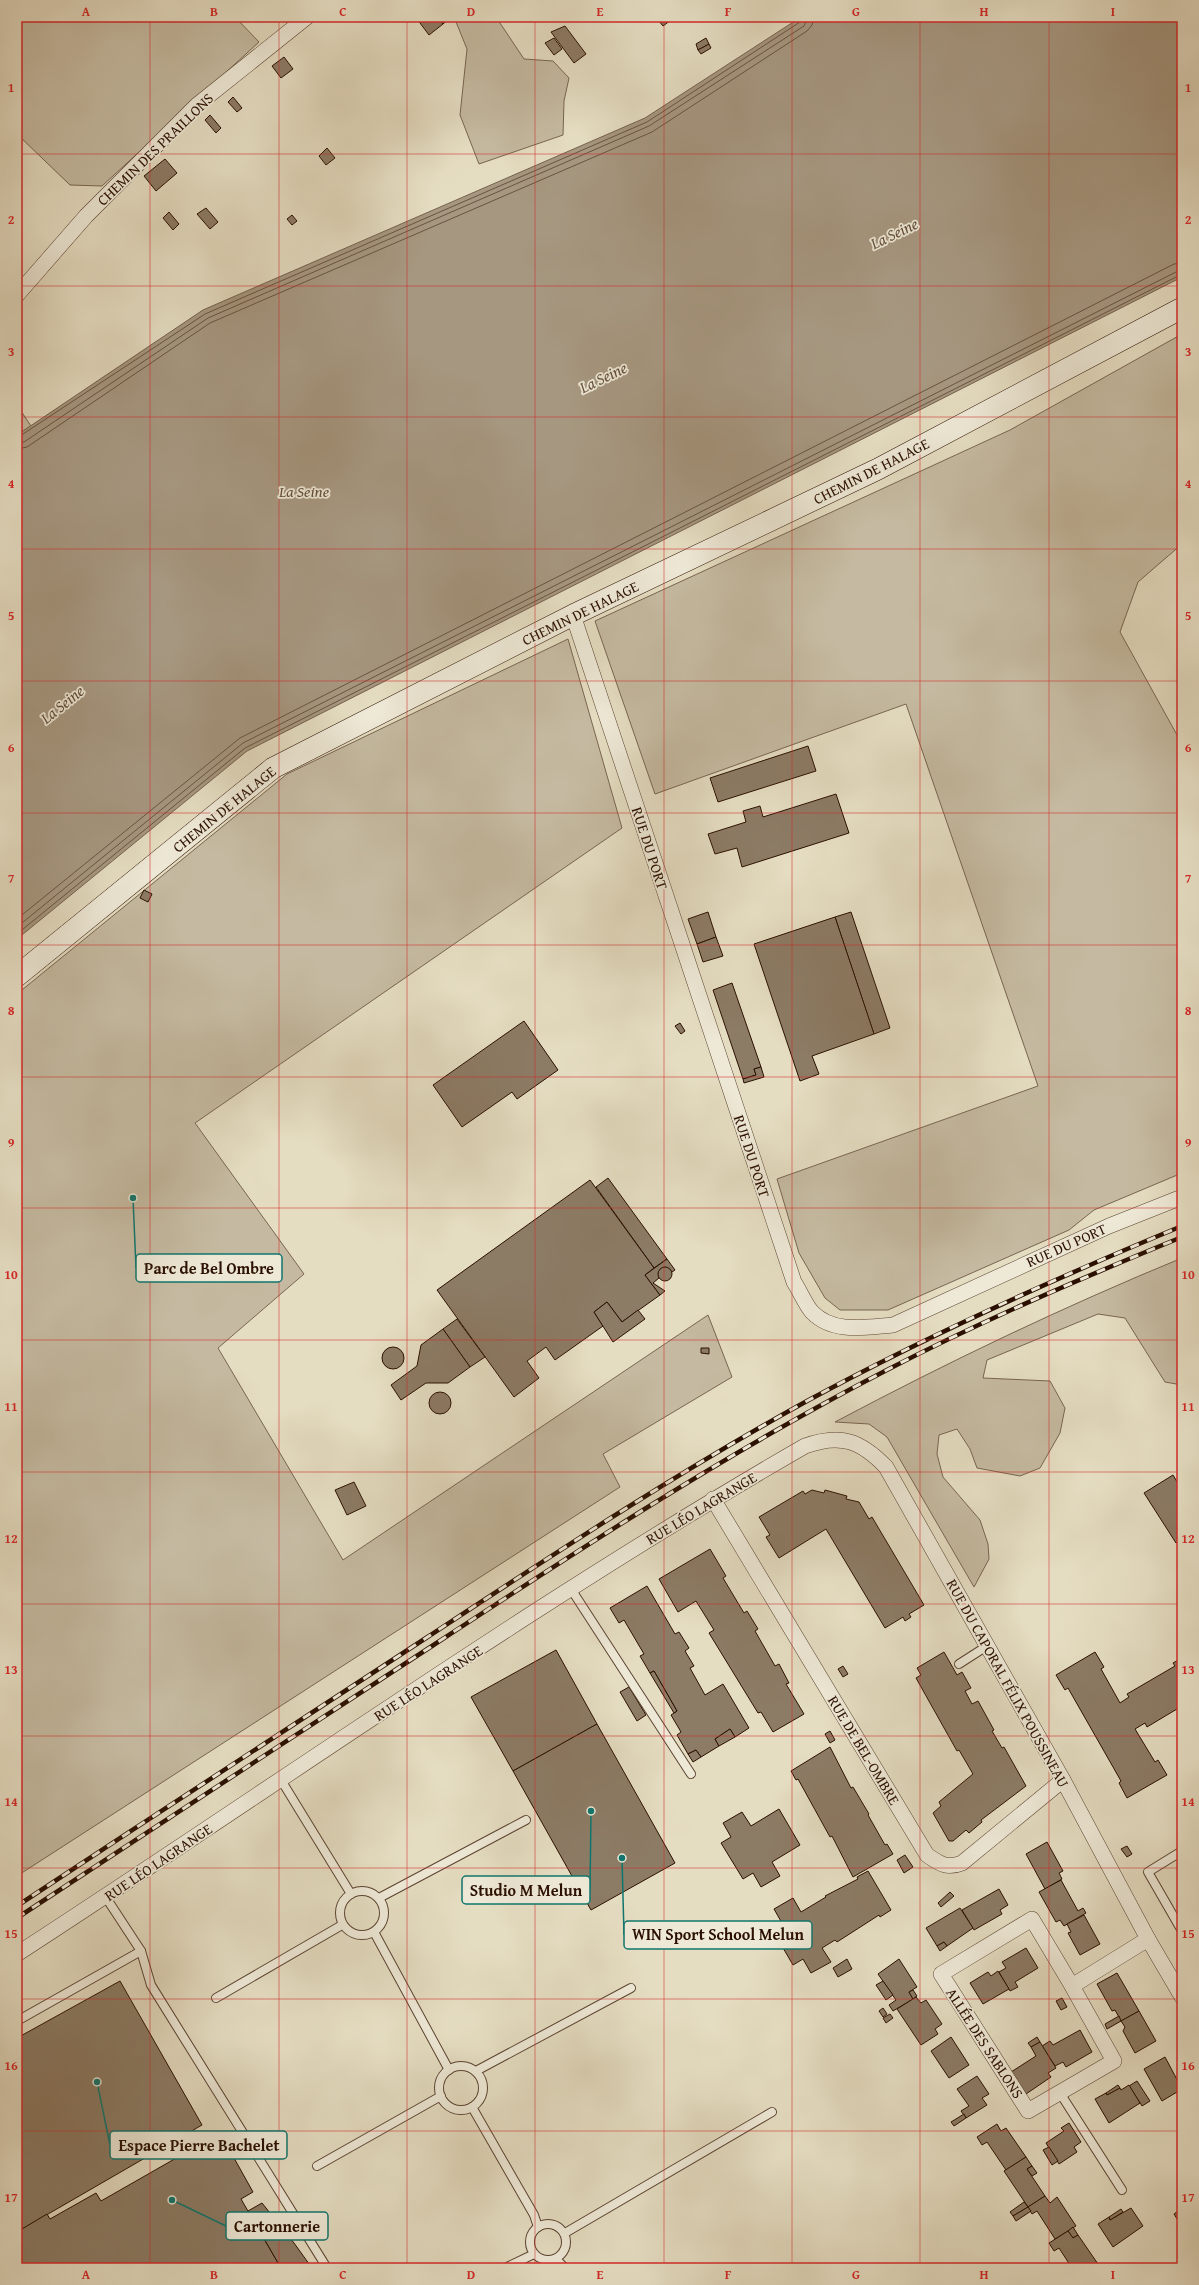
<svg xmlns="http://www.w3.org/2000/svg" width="1199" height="2285" viewBox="0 0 1199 2285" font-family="'Gentium Book Plus',serif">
<rect width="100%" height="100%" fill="#e5ddc2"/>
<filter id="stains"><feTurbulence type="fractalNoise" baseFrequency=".005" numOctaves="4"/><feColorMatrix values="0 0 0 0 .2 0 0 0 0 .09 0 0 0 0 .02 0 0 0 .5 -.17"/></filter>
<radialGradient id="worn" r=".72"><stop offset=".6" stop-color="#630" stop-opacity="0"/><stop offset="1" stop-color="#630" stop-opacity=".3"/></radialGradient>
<!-- green -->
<g fill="#c5baa1" stroke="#786551">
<polygon points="17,17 235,17 259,42 102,186 70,185 17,134"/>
<polygon points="454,17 496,17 524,59 553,61 569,78 564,101 563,135 479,164 460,115 467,49"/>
<polygon points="1182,334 1182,544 1138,582 1120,632 1182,744 1182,1173 1094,1210 1069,1230 888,1310 840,1310 825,1298 799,1253 777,1179 1038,1086 906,704 655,794 595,621 1010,430"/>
<polygon points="17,405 31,426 17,435"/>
<polygon points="568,639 622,828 195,1123 304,1274 218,1348 343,1560 708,1315 732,1377 603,1454 620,1487 17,1876 17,994 287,774"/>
<path d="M1182 1258V1385L1165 1382 1125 1318 1098 1314 987 1360 983 1378 1050 1381 1065 1408 1060 1433 1040 1468 1020 1476 977 1468 970 1449 957 1429 939 1435 937 1454 943 1477 980 1520 988 1544 989 1559 974 1587 887 1437 869 1424 835 1422C948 1362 1063 1307 1182 1258Z"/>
</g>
<!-- water -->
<polygon fill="#a69780" stroke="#75614d" points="801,17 1182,17 1182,277 247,751 17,939 17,435 203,310 645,118"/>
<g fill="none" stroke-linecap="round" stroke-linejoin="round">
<!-- shore -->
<g stroke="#685440" stroke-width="1">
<polyline points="17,438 205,314 647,122 800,22 803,17"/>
<polyline points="17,443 24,442 208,318 649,126 804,26 808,17"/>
<polyline points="17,449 27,447 210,323 652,132 807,31 812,25 814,17"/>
<polyline points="17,919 240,738 1174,264 1182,263"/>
<polyline points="17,927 243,743 1182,269"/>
<polyline points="17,934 245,748 1182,274"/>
</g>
</g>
<!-- building -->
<g fill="#8c7b65" stroke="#2b1001">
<polygon points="420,17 438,17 443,24 429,35 417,19"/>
<polygon points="438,17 449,17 450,18 443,24"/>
<polygon points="655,17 665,17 659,21"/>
<polygon points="665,17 675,17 663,26 659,21"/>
<polygon points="565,26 586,54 574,63 551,32"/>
<polygon points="554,38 562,49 554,55 545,43"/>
<polygon points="706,38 709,44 698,50 696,44"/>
<polygon points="709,44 711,48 701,54 698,50"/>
<polygon points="284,57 293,69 281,78 272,66"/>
<polygon points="233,97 242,108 237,112 228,102"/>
<polygon points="210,115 221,128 216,133 205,120"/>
<polygon points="327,148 335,158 326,165 319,156"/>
<polygon points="165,159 177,173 156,191 144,176"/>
<polygon points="206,208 218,222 210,229 197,214"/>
<polygon points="169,212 179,224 173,230 163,218"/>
<polygon points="292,215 297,221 292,225 287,219"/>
<polygon points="808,746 816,771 718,802 710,778"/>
<polygon points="836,794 849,833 742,867 737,848 715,854 708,834 746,822 743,811 760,806 763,817"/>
<polygon points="144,890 152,894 148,902 140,898"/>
<polygon points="708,912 716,937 697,944 688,919"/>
<polygon points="851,912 890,1028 874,1034 835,917"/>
<polygon points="835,917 874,1034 812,1056 819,1074 800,1081 754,944"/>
<polygon points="716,937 723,956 703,962 697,944"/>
<polygon points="732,983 761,1067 754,1069 756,1075 743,1079 713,990"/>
<polygon points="524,1021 558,1070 517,1099 512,1092 462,1127 433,1085"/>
<polygon points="680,1023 685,1031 681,1034 675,1026"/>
<polygon points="761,1067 764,1077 744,1083 743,1079 756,1075 754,1069"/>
<polygon points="608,1178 667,1259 654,1268 596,1187"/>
<polygon points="590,1180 654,1268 645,1275 660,1295 622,1322 607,1302 594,1312 603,1326 555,1360 546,1347 527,1361 539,1378 514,1397 437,1290"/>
<polygon points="667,1259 675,1270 672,1272 665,1267 660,1270 659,1278 653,1283 665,1291 660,1295 645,1275"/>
<circle cx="665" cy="1274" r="7"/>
<polygon points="607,1302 622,1322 638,1310 645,1319 613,1342 594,1312"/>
<polygon points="457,1319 485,1357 470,1367 443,1329"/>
<polygon points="443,1329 470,1367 448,1383 426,1383 401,1400 391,1385 417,1366 421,1345"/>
<circle cx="393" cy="1358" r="11"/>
<polygon points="701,1348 709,1348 709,1354 701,1353"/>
<circle cx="440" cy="1403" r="11"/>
<polygon points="1173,1475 1182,1490 1182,1539 1176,1543 1144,1493"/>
<polygon points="354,1482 366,1506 347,1515 335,1490"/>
<polygon points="812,1490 824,1493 825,1490 847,1496 846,1499 859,1502 869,1519 872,1517 924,1605 909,1614 911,1617 905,1621 903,1617 885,1628 826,1529 779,1558 766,1537 770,1535 759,1517 803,1491 805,1494"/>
<polygon points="710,1549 726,1576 723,1578 744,1613 747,1611 758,1629 755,1631 775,1666 779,1664 789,1683 786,1684 804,1714 773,1732 761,1712 758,1713 709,1633 714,1630 696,1601 678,1612 659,1579"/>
<polygon points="647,1586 675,1634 679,1632 689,1648 685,1651 694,1666 690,1668 705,1695 723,1684 749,1728 735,1737 730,1729 715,1739 719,1746 701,1757 696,1750 688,1754 677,1735 681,1732 671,1715 677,1711 654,1671 650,1673 640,1656 644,1654 624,1620 619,1623 610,1608"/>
<polygon points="556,1650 597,1724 513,1771 471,1697"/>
<polygon points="944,1652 957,1675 962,1672 971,1688 965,1691 972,1704 978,1701 994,1730 992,1731 1002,1748 1004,1747 1026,1786 981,1820 982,1822 969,1833 966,1830 953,1841 949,1841 933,1813 941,1806 939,1802 973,1774 959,1750 957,1751 916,1678 921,1675 917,1668"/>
<polygon points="1095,1652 1104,1667 1101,1669 1120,1703 1129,1697 1127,1694 1175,1666 1173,1663 1182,1658 1182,1706 1147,1727 1145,1723 1135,1729 1155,1762 1158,1760 1167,1775 1127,1798 1119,1783 1121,1781 1068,1688 1065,1690 1056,1675"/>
<polygon points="843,1666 848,1674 843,1677 838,1669"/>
<polygon points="654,1671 677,1711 674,1713 650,1673"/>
<polygon points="629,1687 646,1715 637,1721 620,1692"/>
<polygon points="597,1724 675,1863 591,1910 513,1771"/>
<polygon points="730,1729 735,1737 719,1746 715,1739"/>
<polygon points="830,1731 835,1740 830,1743 825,1734"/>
<polygon points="830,1747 851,1788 853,1787 869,1814 868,1815 885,1845 887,1844 893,1854 853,1877 832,1836 830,1837 798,1779 796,1780 791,1771"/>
<polygon points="696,1750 701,1757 693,1762 688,1754"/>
<polygon points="779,1809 800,1845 772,1862 780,1876 761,1887 753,1873 743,1879 721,1843 731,1837 723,1823 742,1812 751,1826"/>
<polygon points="1047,1842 1063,1871 1059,1873 1062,1879 1045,1889 1026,1854"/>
<polygon points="1127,1846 1132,1854 1127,1857 1121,1849"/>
<polygon points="905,1855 913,1867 904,1873 897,1860"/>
<polygon points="868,1871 891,1910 880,1917 879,1915 837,1942 835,1940 822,1948 831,1962 811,1973 803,1959 793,1965 772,1929 782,1923 774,1909 793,1898 801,1912 826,1897 825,1896 858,1879 857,1877"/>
<polygon points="1061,1880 1078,1911 1083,1908 1086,1913 1064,1926 1060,1920 1056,1922 1039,1892"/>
<polygon points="999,1889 1008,1905 1000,1910 1002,1914 974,1930 962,1910"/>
<polygon points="950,1892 954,1896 941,1907 938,1903"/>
<polygon points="960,1908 973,1928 947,1946 944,1942 937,1946 926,1928"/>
<polygon points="1084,1915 1100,1944 1080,1955 1068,1933 1071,1932 1067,1924"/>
<polygon points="944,1942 947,1946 940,1951 937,1946"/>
<polygon points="1026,1948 1038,1968 1015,1982 1018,1987 1010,1991 999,1972 1006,1968 1002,1962"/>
<polygon points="847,1959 852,1969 838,1977 833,1968"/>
<polygon points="899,1959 917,1987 909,1992 913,1999 893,2011 889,2005 896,2000 878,1974"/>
<polygon points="998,1971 1009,1989 983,2004 970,1983 988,1972 991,1976"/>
<polygon points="1117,1973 1139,2011 1121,2021 1115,2010 1112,2011 1097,1984"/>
<polygon points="120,1981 202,2125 17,2232 17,2038"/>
<polygon points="883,1981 893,1995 886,2000 876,1985"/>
<polygon points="913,1990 917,1996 913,1999 909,1992"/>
<polygon points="916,1997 921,2003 926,2000 942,2024 935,2029 938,2034 921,2045 897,2009"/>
<polygon points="1062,1998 1067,2007 1061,2010 1056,2001"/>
<polygon points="883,2008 887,2014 883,2017 879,2011"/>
<polygon points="1139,2011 1156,2041 1135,2053 1123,2031 1125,2027 1121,2021"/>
<polygon points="890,2014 893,2018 886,2023 883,2018"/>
<polygon points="1119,2016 1121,2021 1107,2029 1105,2024"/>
<polygon points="1080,2030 1092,2052 1066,2067 1063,2062 1055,2066 1042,2046 1050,2041 1053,2045"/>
<polygon points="951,2037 969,2065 949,2078 931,2051"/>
<polygon points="1037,2037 1040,2042 1031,2047 1028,2043"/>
<polygon points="1040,2042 1056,2068 1048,2073 1051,2077 1026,2094 1011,2072 1036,2056 1031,2047"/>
<polygon points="1165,2057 1182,2089 1162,2101 1144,2069"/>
<polygon points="977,2076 989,2094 982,2098 987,2105 966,2118 961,2111 969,2106 957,2089"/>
<polygon points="1137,2081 1150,2101 1142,2106 1129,2086"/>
<polygon points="1118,2085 1120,2088 1107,2095 1106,2093"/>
<polygon points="1129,2085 1140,2103 1109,2123 1095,2099 1106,2093 1107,2095 1120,2088 1121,2090"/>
<polygon points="964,2114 966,2118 954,2126 951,2122"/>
<polygon points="1069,2123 1081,2142 1074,2147 1077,2152 1059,2164 1046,2143 1064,2131 1061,2128"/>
<polygon points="997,2124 1001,2131 1006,2128 1026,2157 1006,2170 987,2142 982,2145 977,2137"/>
<polygon points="220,2133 253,2192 241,2199 281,2268 17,2268 17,2232 47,2214 50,2219 96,2193 101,2201"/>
<polygon points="1049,2147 1058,2161 1052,2165 1043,2150"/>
<polygon points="1026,2157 1032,2166 1027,2169 1045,2196 1028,2207 1004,2171"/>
<polygon points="1032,2166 1037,2173 1032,2176 1027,2169"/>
<polygon points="1045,2196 1050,2203 1057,2197 1076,2226 1055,2239 1037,2211 1032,2214 1028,2207"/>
<polygon points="1024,2202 1028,2207 1013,2216 1010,2212"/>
<polygon points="262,2203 294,2243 312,2268 281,2268 248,2211"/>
<polygon points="1028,2207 1031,2211 1016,2221 1013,2216"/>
<polygon points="1131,2208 1143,2226 1113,2247 1098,2224 1109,2217 1110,2220"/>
<polygon points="1182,2208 1182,2227 1174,2214"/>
<polygon points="1121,2209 1123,2212 1110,2220 1109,2217"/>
<polygon points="1073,2227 1078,2235 1073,2238 1068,2231"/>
<polygon points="1068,2231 1073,2238 1078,2235 1098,2264 1092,2268 1072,2268 1059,2248 1054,2251 1049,2243"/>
</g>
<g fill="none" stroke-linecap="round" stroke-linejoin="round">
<!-- lane casing -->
<g stroke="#5a4331" stroke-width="10">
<g id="lane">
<polyline points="571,1589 691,1774"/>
<polyline points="959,1664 987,1646"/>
<polyline points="281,1780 351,1894"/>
<polyline points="1182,1851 1148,1872 1182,1931"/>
<circle cx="362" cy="1913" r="22"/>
<polyline points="105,1896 141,1951 151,1985 327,2268"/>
<polyline points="379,1898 526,1820"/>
<polyline points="374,1932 449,2070"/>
<polyline points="216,1998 342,1925"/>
<polyline points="17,2021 141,1951"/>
<circle cx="461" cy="2088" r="22"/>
<polyline points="476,2071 631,1988"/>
<polyline points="1060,2093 1122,2190"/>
<polyline points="472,2107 534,2215 538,2227"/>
<polyline points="317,2166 441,2096"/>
<circle cx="548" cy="2242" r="18"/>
<polyline points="565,2233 772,2112"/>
<polyline points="556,2259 565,2268"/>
<polyline points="505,2268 534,2254"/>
</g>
</g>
<!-- street casing -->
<g stroke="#5a4331" stroke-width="16">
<g id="street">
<polyline points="17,295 86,216 197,105 307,17"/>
<path d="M573 615 794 1282C800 1291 805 1304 812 1312 833 1334 866 1327 893 1325L1109 1226 1182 1197"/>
<path d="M713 1499 927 1855C940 1864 947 1869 962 1863L1063 1780"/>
<path d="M17 1954C279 1784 534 1602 805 1446 841 1433 861 1441 886 1467L1063 1780 1148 1939 1182 1997"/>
<polyline points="1072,1986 1114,2061 1028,2111 941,1974 1032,1919 1072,1986 1148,1939"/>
</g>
</g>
<!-- secondary casing -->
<g stroke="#2b1001" stroke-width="22">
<polyline id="secondary" points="17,976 273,768 573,615 878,469 1182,308"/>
</g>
<!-- lane -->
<use href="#lane" stroke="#eee9d7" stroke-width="8"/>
<!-- street -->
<use href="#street" stroke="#eee9d7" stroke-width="15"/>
<!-- secondary -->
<use href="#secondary" stroke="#eee9d7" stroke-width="21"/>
<!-- rail casing -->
<g stroke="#2b1001" stroke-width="4.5">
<g id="rail">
<path d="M17 1906C153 1816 290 1727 426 1638 551 1556 676 1473 807 1401 928 1335 1054 1279 1182 1226"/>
<path d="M17 1918C155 1827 294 1736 432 1646 580 1549 728 1452 885 1371 981 1321 1082 1278 1182 1237"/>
</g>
</g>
<!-- rail -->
<use href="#rail" stroke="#eee9d7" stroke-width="3" stroke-dasharray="9" stroke-linecap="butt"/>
</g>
<!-- grid -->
<path fill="none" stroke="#d62828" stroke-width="1" stroke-opacity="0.55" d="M150 17V2268M279 17V2268M407 17V2268M535 17V2268M664 17V2268M792 17V2268M920 17V2268M1049 17V2268M17 154H1182M17 286H1182M17 417H1182M17 549H1182M17 681H1182M17 813H1182M17 945H1182M17 1077H1182M17 1208H1182M17 1340H1182M17 1472H1182M17 1604H1182M17 1736H1182M17 1868H1182M17 1999H1182M17 2131H1182"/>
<g text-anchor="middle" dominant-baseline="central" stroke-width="3.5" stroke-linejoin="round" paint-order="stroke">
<!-- street labels -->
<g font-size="15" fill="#2b1001" stroke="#eee9d7">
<text transform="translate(155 149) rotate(-44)">CHEMIN DES PRAILLONS</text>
<text transform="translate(871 471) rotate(-27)">CHEMIN DE HALAGE</text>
<text transform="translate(580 613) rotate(-26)">CHEMIN DE HALAGE</text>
<text transform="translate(224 809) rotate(-39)">CHEMIN DE HALAGE</text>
<text transform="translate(650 848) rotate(72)">RUE DU PORT</text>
<text transform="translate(752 1156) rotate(72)">RUE DU PORT</text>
<text transform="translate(1066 1245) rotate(-24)">RUE DU PORT</text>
<text transform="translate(701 1508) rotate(-31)">RUE LÉO LAGRANGE</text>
<text transform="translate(428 1683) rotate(-33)">RUE LÉO LAGRANGE</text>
<text transform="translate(1008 1683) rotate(61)">RUE DU CAPORAL FÉLIX POUSSINEAU</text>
<text transform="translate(864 1750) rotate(59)">RUE DE BEL-OMBRE</text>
<text transform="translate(158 1862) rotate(-34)">RUE LÉO LAGRANGE</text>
<text transform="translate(985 2043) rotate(57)">ALLÉE DES SABLONS</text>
</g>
<!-- water labels -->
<g font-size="16" font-style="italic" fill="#624d3a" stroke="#eee9d7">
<text transform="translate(894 233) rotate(-26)">La Seine</text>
<text transform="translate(603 377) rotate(-26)">La Seine</text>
<text x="304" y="491">La Seine</text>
<text transform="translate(62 704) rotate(-39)">La Seine</text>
</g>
</g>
<!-- callouts -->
<path fill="none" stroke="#0f766e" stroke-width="1.5" d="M133 1198L136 1268M591 1811L590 1890M622 1858L624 1935M97 2082L110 2145M172 2200L226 2226"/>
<g fill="#0f766e" stroke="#eee9d7" stroke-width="1.5">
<circle cx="133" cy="1198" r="4"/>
<circle cx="591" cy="1811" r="4"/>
<circle cx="622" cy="1858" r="4"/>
<circle cx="97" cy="2082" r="4"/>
<circle cx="172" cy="2200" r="4"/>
</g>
<g fill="#eee9d7" stroke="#0f766e" stroke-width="1.5">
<rect x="136" y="1254" width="146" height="28" rx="4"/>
<rect x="462" y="1876" width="128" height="28" rx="4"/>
<rect x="624" y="1921" width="188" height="28" rx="4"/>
<rect x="110" y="2131" width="177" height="28" rx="4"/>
<rect x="226" y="2212" width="102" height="28" rx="4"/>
</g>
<g font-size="16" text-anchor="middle" font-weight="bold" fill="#2b1001">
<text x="209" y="1274">Parc de Bel Ombre</text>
<text x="526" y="1896">Studio M Melun</text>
<text x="718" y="1940">WIN Sport School Melun</text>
<text x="199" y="2151">Espace Pierre Bachelet</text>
<text x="277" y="2232">Cartonnerie</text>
</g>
<!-- margin -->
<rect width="1199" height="2285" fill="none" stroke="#e5ddc2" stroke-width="44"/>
<rect x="22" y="22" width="1155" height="2241" fill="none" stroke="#d62828" stroke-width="1.5"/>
<g font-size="13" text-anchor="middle" font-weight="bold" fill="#d62828">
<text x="86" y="16">A</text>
<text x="214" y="16">B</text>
<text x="343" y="16">C</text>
<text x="471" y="16">D</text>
<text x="600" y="16">E</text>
<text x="728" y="16">F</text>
<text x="856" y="16">G</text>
<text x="984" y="16">H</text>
<text x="1113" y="16">I</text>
<text x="11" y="92">1</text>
<text x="1188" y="92">1</text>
<text x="11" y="224">2</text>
<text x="1188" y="224">2</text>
<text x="11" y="356">3</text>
<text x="1188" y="356">3</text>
<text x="11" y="488">4</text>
<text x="1188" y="488">4</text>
<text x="11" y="620">5</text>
<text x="1188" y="620">5</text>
<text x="11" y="752">6</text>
<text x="1188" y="752">6</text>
<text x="11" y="883">7</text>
<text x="1188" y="883">7</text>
<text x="11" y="1015">8</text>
<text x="1188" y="1015">8</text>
<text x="11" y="1147">9</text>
<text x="1188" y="1147">9</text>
<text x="11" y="1279">10</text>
<text x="1188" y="1279">10</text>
<text x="11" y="1411">11</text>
<text x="1188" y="1411">11</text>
<text x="11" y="1543">12</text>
<text x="1188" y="1543">12</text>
<text x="11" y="1674">13</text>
<text x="1188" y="1674">13</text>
<text x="11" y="1806">14</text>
<text x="1188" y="1806">14</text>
<text x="11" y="1938">15</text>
<text x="1188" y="1938">15</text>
<text x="11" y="2070">16</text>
<text x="1188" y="2070">16</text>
<text x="11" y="2202">17</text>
<text x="1188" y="2202">17</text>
<text x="86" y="2279">A</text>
<text x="214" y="2279">B</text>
<text x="343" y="2279">C</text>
<text x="471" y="2279">D</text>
<text x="600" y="2279">E</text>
<text x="728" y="2279">F</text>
<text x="856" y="2279">G</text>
<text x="984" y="2279">H</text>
<text x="1113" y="2279">I</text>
</g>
<rect width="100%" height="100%" filter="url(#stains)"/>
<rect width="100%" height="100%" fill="url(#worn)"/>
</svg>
